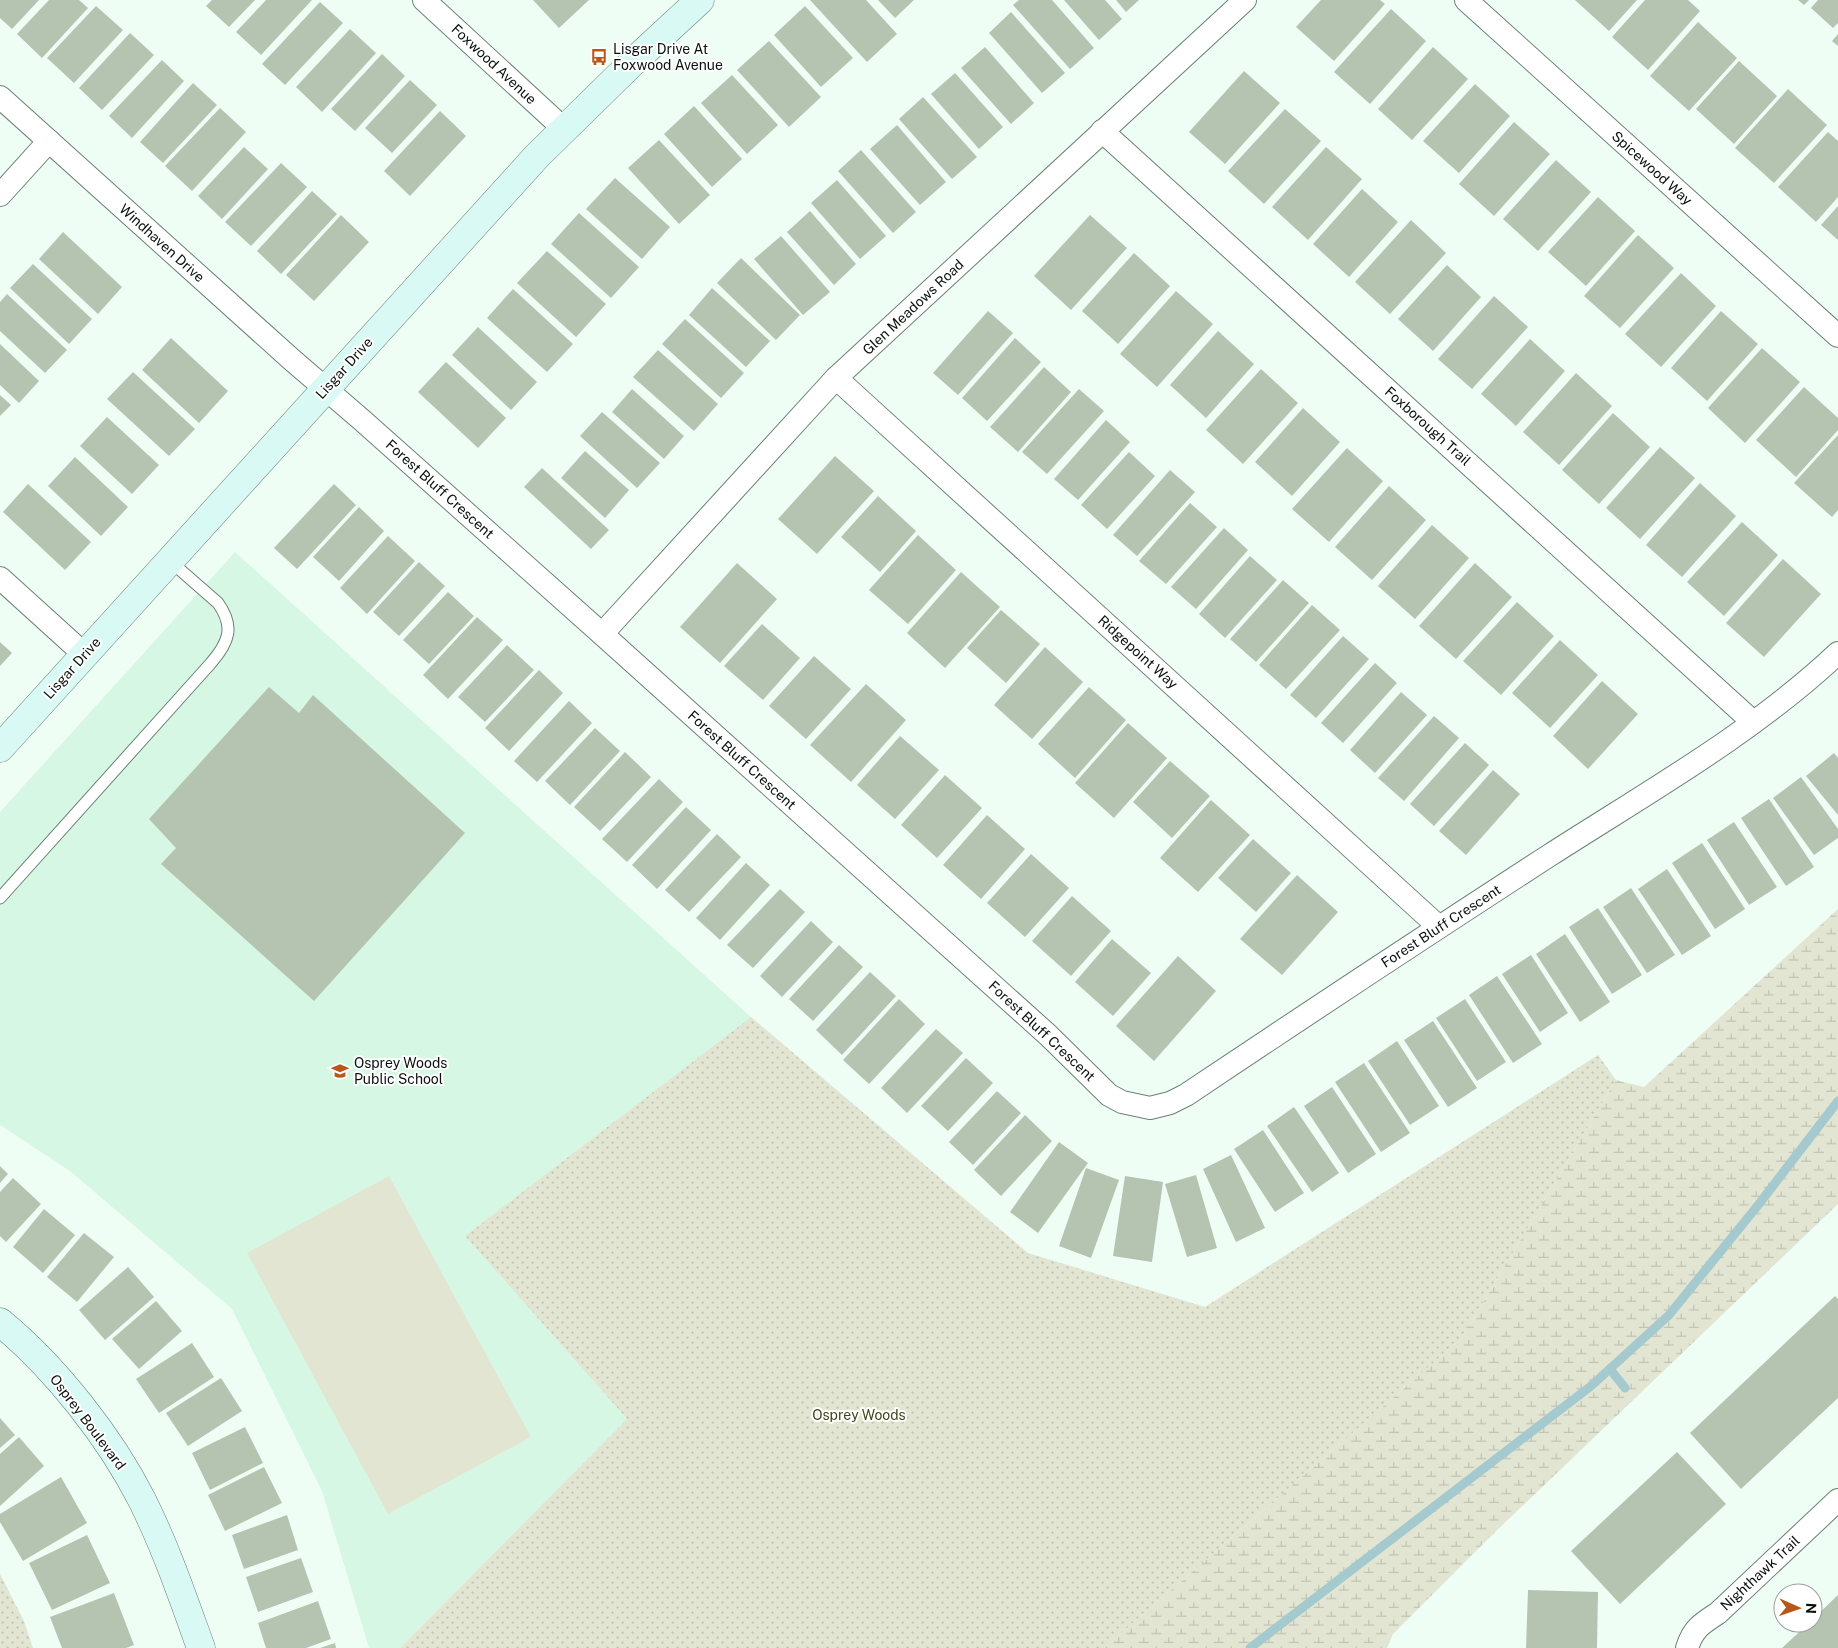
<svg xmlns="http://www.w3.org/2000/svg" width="1838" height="1648" viewBox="0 0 1838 1648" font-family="'Public Sans',sans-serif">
<defs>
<pattern id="wetland-marsh" width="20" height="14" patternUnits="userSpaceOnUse" patternTransform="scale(1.25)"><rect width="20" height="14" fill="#e2e5d2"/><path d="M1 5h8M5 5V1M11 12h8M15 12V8" fill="none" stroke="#c1c3b3"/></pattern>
<pattern id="park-dots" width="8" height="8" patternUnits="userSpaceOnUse" patternTransform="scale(1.25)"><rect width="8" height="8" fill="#e2e5d2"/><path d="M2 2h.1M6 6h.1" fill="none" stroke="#c1c3b3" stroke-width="1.8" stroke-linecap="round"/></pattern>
</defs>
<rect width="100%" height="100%" fill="#effef5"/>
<!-- built -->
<polygon fill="#d6f7e4" points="235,552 751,1017 465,1236 627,1419 400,1648 369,1648 322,1491 232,1309 70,1171 0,1125 0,812"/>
<!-- green -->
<polygon fill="#e2e5d2" points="389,1176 531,1437 388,1514 247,1253"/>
<!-- wetland -->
<polygon fill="url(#wetland-marsh)" points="1838,909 1838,1204 1491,1536 1393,1634 1387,1648 1104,1648 1461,1339 1616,1080 1644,1087"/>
<!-- park -->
<g fill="url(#park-dots)">
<polygon points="751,1017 1028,1253 1205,1307 1598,1055 1616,1080 1461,1339 1104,1648 400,1648 627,1419 465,1236"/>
<polygon points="0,1574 24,1621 33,1648 0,1648"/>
</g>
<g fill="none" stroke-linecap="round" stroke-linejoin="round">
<!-- stream -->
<g stroke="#a4c9ce" stroke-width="9">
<polyline points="1610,1369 1625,1388"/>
<polyline points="1250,1648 1591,1386 1669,1315 1759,1204 1838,1101"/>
</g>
</g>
<!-- building -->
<g fill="#b5c4b0">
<polygon points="0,0 39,0 12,29 0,18"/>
<polygon points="49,0 79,0 88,8 42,58 17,34"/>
<polygon points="212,0 255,0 229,27 206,6"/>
<polygon points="266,0 312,0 261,55 236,32"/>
<polygon points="533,0 589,0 559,28"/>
<polygon points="810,0 866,0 897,34 867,62"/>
<polygon points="878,0 914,0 895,18"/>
<polygon points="1019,0 1052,0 1094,48 1070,69 1013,5"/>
<polygon points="1064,0 1105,0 1122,19 1099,40"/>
<polygon points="1116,0 1139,0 1126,12"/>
<polygon points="1321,0 1380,0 1385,4 1334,61 1296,27"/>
<polygon points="1575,0 1637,0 1609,31"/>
<polygon points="1645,0 1688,0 1700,11 1648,70 1612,37"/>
<polygon points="1798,0 1809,0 1804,5"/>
<polygon points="1818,0 1838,0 1838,23 1833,28 1811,8"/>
<polygon points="320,2 343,23 285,85 262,64"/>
<polygon points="96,6 123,30 74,83 47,58"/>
<polygon points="805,6 853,58 821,87 774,35"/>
<polygon points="1391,9 1426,41 1370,104 1334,72"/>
<polygon points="1011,12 1065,73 1042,93 989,33"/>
<polygon points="1698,22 1737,58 1689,111 1650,76"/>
<polygon points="350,29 376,53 322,112 296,87"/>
<polygon points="130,33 154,55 102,110 79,88"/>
<polygon points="1838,34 1838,46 1832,41"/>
<polygon points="769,41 821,97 789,127 737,70"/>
<polygon points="985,47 1034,103 1011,124 961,68"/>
<polygon points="1433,47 1468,79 1412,140 1378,109"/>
<polygon points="382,54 405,76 355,131 331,109"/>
<polygon points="162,60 184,81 132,138 109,116"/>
<polygon points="1739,61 1777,96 1734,144 1696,109"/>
<polygon points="1244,71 1280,103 1225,164 1189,132"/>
<polygon points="955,73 1003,127 979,149 931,94"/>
<polygon points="732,75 778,125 747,154 701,103"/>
<polygon points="410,80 437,105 392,153 365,128"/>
<polygon points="193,83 217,105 163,163 140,142"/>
<polygon points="1475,84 1510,116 1459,173 1423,141"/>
<polygon points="1788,89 1827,125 1774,183 1735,148"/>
<polygon points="923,97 977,157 952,179 899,119"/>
<polygon points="694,106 742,159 712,187 664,134"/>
<polygon points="220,108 246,132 192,191 165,166"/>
<polygon points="1285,109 1321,141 1264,204 1228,171"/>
<polygon points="440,111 466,136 410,196 384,171"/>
<polygon points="1514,122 1550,154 1494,216 1459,184"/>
<polygon points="897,125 946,182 920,205 870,149"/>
<polygon points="1828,132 1838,141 1838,197 1816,222 1778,187"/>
<polygon points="659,140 710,195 679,224 628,168"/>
<polygon points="244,147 268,169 222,219 198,196"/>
<polygon points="1326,147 1362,179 1308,240 1272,207"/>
<polygon points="861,150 916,212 893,233 838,171"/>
<polygon points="1556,160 1591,192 1538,251 1503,219"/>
<polygon points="281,163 307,187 251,246 225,222"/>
<polygon points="615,178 670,227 642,259 586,209"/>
<polygon points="837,180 886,236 860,259 811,203"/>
<polygon points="1362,189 1398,222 1349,277 1313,244"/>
<polygon points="312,191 337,214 281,274 257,251"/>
<polygon points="1598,197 1635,231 1586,286 1548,252"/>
<polygon points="1838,206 1838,240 1821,225"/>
<polygon points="810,211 856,264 834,285 787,232"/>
<polygon points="579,213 639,267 611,298 551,244"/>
<polygon points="341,215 369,242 314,301 286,275"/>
<polygon points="1090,215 1127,248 1071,310 1034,276"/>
<polygon points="1411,220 1446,253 1390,314 1355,282"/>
<polygon points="63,232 122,287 98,314 39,259"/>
<polygon points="1638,235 1674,268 1620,328 1584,296"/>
<polygon points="781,236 830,292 803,315 754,259"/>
<polygon points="547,251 606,304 576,337 517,283"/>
<polygon points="1134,253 1170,286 1118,344 1082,311"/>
<polygon points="741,258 800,315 776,340 717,283"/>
<polygon points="33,264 92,319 69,344 10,288"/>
<polygon points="1447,265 1481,297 1433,351 1398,319"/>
<polygon points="1681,273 1716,306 1661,367 1625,334"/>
<polygon points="712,288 770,341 746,367 689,315"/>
<polygon points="513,289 573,344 547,372 487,318"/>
<polygon points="1176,291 1213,324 1157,387 1120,354"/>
<polygon points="7,294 67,350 45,373 0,331 0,302"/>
<polygon points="1494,296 1528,327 1472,389 1438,359"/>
<polygon points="988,311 1013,333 958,395 933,373"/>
<polygon points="1721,311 1758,344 1707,401 1671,368"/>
<polygon points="685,319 744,373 721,398 662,344"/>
<polygon points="478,327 537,382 511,410 452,355"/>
<polygon points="1218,331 1254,364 1206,418 1170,385"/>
<polygon points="171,338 228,391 199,423 142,370"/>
<polygon points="1015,338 1041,362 987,421 962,398"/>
<polygon points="1530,339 1565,371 1516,426 1481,394"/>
<polygon points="0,344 39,381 19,403 0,385"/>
<polygon points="1762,348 1800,382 1745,443 1708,408"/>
<polygon points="658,350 718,404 694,431 633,377"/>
<polygon points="446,362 506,418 478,448 418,392"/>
<polygon points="1044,367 1071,392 1018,452 990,427"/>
<polygon points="1261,369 1298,403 1243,464 1206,430"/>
<polygon points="133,372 195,429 169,456 107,399"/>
<polygon points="1576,373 1612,406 1559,465 1523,432"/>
<polygon points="1804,387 1838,418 1838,430 1796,477 1756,440"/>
<polygon points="632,389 684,436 664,459 612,412"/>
<polygon points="1079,389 1104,411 1047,474 1022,452"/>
<polygon points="0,395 11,405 0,416"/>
<polygon points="1303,408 1340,442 1292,496 1255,462"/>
<polygon points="602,412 660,463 637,488 580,436"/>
<polygon points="1613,413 1650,447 1599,504 1562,470"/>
<polygon points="107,417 159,465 132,494 80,446"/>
<polygon points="1106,420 1130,442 1078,500 1054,479"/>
<polygon points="1838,435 1838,510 1832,517 1794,483"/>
<polygon points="1660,447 1695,478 1640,539 1606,508"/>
<polygon points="1347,448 1383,481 1329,542 1292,509"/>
<polygon points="585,451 629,490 605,518 561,478"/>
<polygon points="1129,452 1155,476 1107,529 1081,505"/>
<polygon points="835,456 874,491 817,554 778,519"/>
<polygon points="75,457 128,507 101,536 48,486"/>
<polygon points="542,468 609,530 591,549 524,487"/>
<polygon points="1170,470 1195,492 1137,556 1113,535"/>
<polygon points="1700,483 1736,516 1682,577 1646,545"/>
<polygon points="28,484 91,542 65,570 3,512"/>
<polygon points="334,484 356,505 297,569 274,548"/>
<polygon points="1389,486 1426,520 1372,580 1335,547"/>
<polygon points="878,496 916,531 880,572 841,537"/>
<polygon points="1190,503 1217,527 1166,584 1139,561"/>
<polygon points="359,507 384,531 339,581 313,557"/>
<polygon points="1742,522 1778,555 1724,616 1687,582"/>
<polygon points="1432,525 1469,558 1415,619 1378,586"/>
<polygon points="1224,528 1248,550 1196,609 1171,587"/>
<polygon points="918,535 956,570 908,624 869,590"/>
<polygon points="388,536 415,561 367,614 340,588"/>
<polygon points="1250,556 1277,580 1225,638 1199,614"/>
<polygon points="1783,559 1821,594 1764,657 1726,623"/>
<polygon points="419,562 445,586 399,636 373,612"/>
<polygon points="737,563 777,599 720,663 680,627"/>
<polygon points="1475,563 1512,597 1456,659 1419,626"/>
<polygon points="961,572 1000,607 945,668 907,633"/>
<polygon points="1283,580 1309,603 1256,662 1230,639"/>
<polygon points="448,592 474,616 429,664 403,640"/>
<polygon points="1517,602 1554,636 1501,695 1463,661"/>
<polygon points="1312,605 1340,630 1286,689 1259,665"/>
<polygon points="1001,610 1040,644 1006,683 967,648"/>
<polygon points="477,617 503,640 448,699 423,675"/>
<polygon points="762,624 800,658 763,700 724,666"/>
<polygon points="1343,636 1369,659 1316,718 1290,695"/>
<polygon points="1560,640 1598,675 1550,728 1512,693"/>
<polygon points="0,642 12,653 0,666"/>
<polygon points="507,645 534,670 485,722 458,697"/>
<polygon points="1045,647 1083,682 1032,739 994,705"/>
<polygon points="814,656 851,689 806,739 769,706"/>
<polygon points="1375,663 1397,683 1343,743 1321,723"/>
<polygon points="539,670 563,693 509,751 485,728"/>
<polygon points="1602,681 1638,714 1588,769 1553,736"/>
<polygon points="866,684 906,720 851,782 810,745"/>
<polygon points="269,687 299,713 313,695 465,833 314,1001 161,864 176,848 149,819"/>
<polygon points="1089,687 1126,720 1075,778 1038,744"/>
<polygon points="1401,692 1427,715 1375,773 1350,750"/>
<polygon points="569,701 592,723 537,782 514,761"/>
<polygon points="1434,716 1459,738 1404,801 1378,778"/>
<polygon points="1128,723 1167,758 1114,818 1075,783"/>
<polygon points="595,728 620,751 570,805 545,781"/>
<polygon points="900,736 939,770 895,819 857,785"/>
<polygon points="1465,743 1489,765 1434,826 1410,804"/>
<polygon points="625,752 651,777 600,831 574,807"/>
<polygon points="1834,753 1838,758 1838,815 1806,776"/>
<polygon points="1170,761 1210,796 1172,838 1133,802"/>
<polygon points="1493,770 1520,794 1466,855 1439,831"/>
<polygon points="945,775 982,808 937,858 901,825"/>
<polygon points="1801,777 1838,829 1838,838 1814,855 1773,798"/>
<polygon points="659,779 683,802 627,862 602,839"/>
<polygon points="1769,799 1814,867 1786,886 1741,818"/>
<polygon points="1211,800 1250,835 1198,892 1160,858"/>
<polygon points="686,807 711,830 657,889 632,865"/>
<polygon points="987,815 1025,849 981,899 943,865"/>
<polygon points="1734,822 1777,887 1749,905 1707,840"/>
<polygon points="717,834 741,857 689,912 665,890"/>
<polygon points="1253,839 1291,873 1256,912 1218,878"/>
<polygon points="1702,843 1745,909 1715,929 1672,863"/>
<polygon points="1031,854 1069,888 1025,937 987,903"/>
<polygon points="746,863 770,885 720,940 696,918"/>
<polygon points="1667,869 1711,936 1682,955 1638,889"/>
<polygon points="1297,875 1338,912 1282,975 1240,939"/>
<polygon points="1631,888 1675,955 1647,973 1603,907"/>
<polygon points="780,889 805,912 753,968 727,945"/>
<polygon points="1072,896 1111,931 1071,976 1032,941"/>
<polygon points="1598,908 1642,975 1612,994 1569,927"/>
<polygon points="811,921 833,942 782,997 760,976"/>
<polygon points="1565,934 1610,1002 1580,1022 1536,954"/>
<polygon points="1112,939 1151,973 1113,1016 1075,982"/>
<polygon points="839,945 863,967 813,1021 789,999"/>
<polygon points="1531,955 1568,1013 1540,1032 1502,974"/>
<polygon points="1178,956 1216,991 1154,1061 1116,1026"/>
<polygon points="870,972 896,996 842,1055 816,1030"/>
<polygon points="1497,976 1542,1044 1513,1063 1469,995"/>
<polygon points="899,999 925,1024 869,1084 843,1060"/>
<polygon points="1465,999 1506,1062 1477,1081 1436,1018"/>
<polygon points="1433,1021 1477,1088 1448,1107 1404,1040"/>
<polygon points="936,1029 963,1053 907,1113 881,1088"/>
<polygon points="1397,1041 1439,1106 1410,1125 1368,1061"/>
<polygon points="966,1058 993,1083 948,1131 921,1106"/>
<polygon points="1364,1063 1410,1133 1381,1152 1335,1082"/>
<polygon points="1332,1087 1376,1154 1348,1173 1304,1106"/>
<polygon points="997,1091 1021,1113 973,1165 949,1142"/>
<polygon points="1294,1107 1339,1173 1312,1192 1267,1126"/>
<polygon points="1025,1115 1052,1141 1001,1196 974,1170"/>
<polygon points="1263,1130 1304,1193 1275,1212 1234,1149"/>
<polygon points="1059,1142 1088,1163 1038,1233 1010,1212"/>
<polygon points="1231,1155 1265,1228 1236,1242 1203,1169"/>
<polygon points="0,1166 8,1174 0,1183"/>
<polygon points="1086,1168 1119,1180 1091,1258 1059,1246"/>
<polygon points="1196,1175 1217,1248 1187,1257 1165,1184"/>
<polygon points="1125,1176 1163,1182 1152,1262 1113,1256"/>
<polygon points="13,1178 41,1204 6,1242 0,1236 0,1192"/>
<polygon points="44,1209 75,1235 43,1273 13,1247"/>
<polygon points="84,1233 114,1257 77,1302 47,1277"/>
<polygon points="128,1267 154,1297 105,1340 79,1310"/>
<polygon points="1835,1296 1838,1299 1838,1398 1741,1489 1690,1433"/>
<polygon points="156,1301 182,1331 139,1369 112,1339"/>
<polygon points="192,1343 214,1377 159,1413 136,1379"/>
<polygon points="221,1378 242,1411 188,1446 166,1413"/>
<polygon points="0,1418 15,1435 0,1448"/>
<polygon points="245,1427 263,1463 210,1490 192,1453"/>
<polygon points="19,1437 44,1466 0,1506 0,1454"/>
<polygon points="1677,1452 1726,1504 1620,1604 1571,1551"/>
<polygon points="264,1467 282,1503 225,1531 208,1495"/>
<polygon points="61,1477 87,1523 23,1561 0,1522 0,1514"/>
<polygon points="287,1515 298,1550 244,1569 232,1535"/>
<polygon points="87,1535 110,1583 52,1610 29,1563"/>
<polygon points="301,1558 313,1592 258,1612 246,1577"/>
<polygon points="1528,1590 1598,1592 1597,1648 1526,1648"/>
<polygon points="114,1593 134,1645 126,1648 62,1648 50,1617"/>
<polygon points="1838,1595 1838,1648 1782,1648 1809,1623 1813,1623 1813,1619"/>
<polygon points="318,1601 331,1639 306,1648 266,1648 258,1623"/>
<polygon points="335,1643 336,1648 320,1648"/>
</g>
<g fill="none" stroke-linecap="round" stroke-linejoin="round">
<!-- lane casing -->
<g stroke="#6b8175" stroke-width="13">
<path id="lane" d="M0 898 211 663C229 642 235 627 218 603L170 561"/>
</g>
<!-- street casing -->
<g stroke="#6b8175" stroke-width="24">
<g id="street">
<polyline points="424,0 564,129"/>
<polyline points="1466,0 1838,336"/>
<path d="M0 97 291 359 363 421 602 634 1048 1035 1109 1095 1122 1102 1150 1108 1170 1103 1186 1095C1307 1014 1428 934 1550 855 1648 792 1753 733 1838 653"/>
<polyline points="1102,131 1753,722"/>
<polyline points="0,195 49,141"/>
<polyline points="836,378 1439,927"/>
<polyline points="0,578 85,655"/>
<polyline points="602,634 836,378 1245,0"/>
<path d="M1687 1648C1693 1629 1701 1624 1718 1613L1838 1500"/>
</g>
</g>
<!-- secondary casing -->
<g stroke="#6b8175" stroke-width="29">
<g id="secondary">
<polyline points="0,748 537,156 633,62 700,0"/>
<path d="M0 1322C54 1366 110 1437 142 1500 166 1548 183 1598 201 1648"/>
</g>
</g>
<!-- lane -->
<use href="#lane" stroke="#fff" stroke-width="11"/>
<!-- street -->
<use href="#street" stroke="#fff" stroke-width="22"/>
<!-- secondary -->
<use href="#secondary" stroke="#d9f9f4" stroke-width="28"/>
</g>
<!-- icons -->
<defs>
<g id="bus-bare" transform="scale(1.35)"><path d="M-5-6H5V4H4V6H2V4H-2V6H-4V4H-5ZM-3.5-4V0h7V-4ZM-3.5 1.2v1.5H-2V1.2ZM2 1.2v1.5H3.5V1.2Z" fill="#b85718" stroke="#fff" stroke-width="2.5" paint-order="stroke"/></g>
<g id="school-bare" transform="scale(1.35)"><path d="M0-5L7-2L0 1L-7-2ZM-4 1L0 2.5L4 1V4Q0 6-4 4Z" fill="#b85718" stroke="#fff" stroke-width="2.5" paint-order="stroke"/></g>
</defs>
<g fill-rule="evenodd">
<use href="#bus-bare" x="599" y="57"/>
<use href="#school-bare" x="340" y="1071"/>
</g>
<g text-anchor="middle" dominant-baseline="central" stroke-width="4" stroke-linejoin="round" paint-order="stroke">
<!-- poi labels -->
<g font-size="14" fill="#09110d" stroke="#fff" text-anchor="start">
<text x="613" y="49">Lisgar Drive At<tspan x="613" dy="16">Foxwood Avenue</tspan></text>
<text x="354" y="1063">Osprey Woods<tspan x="354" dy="16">Public School</tspan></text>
</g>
<!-- street labels -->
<g font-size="14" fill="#09110d" stroke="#fff">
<text transform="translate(494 64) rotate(43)">Foxwood Avenue</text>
<text transform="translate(1652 168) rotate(42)">Spicewood Way</text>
<text transform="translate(162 243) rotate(42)">Windhaven Drive</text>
<text transform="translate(913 307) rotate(-43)">Glen Meadows Road</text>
<text transform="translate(344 368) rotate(-48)">Lisgar Drive</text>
<text transform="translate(1428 426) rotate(42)">Foxborough Trail</text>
<text transform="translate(440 489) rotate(42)">Forest Bluff Crescent</text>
<text transform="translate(1138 652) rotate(42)">Ridgepoint Way</text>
<text transform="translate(72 668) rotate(-48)">Lisgar Drive</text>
<text transform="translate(742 760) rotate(42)">Forest Bluff Crescent</text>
<text transform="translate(1441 926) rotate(-33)">Forest Bluff Crescent</text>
<text transform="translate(1042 1031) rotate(43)">Forest Bluff Crescent</text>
<text transform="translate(88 1422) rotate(53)">Osprey Boulevard</text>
<text transform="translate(1760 1573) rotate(-43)">Nighthawk Trail</text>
</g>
<!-- park labels -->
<g font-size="14" fill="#404616" stroke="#fff">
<text x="859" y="1415">Osprey Woods</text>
</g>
</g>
<!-- north arrow -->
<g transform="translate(1798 1608) rotate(92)"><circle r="24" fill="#ffffff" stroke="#9da09e"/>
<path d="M0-4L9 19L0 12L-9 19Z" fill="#b85718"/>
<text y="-8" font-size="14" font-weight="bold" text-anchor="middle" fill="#09110d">N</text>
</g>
</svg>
